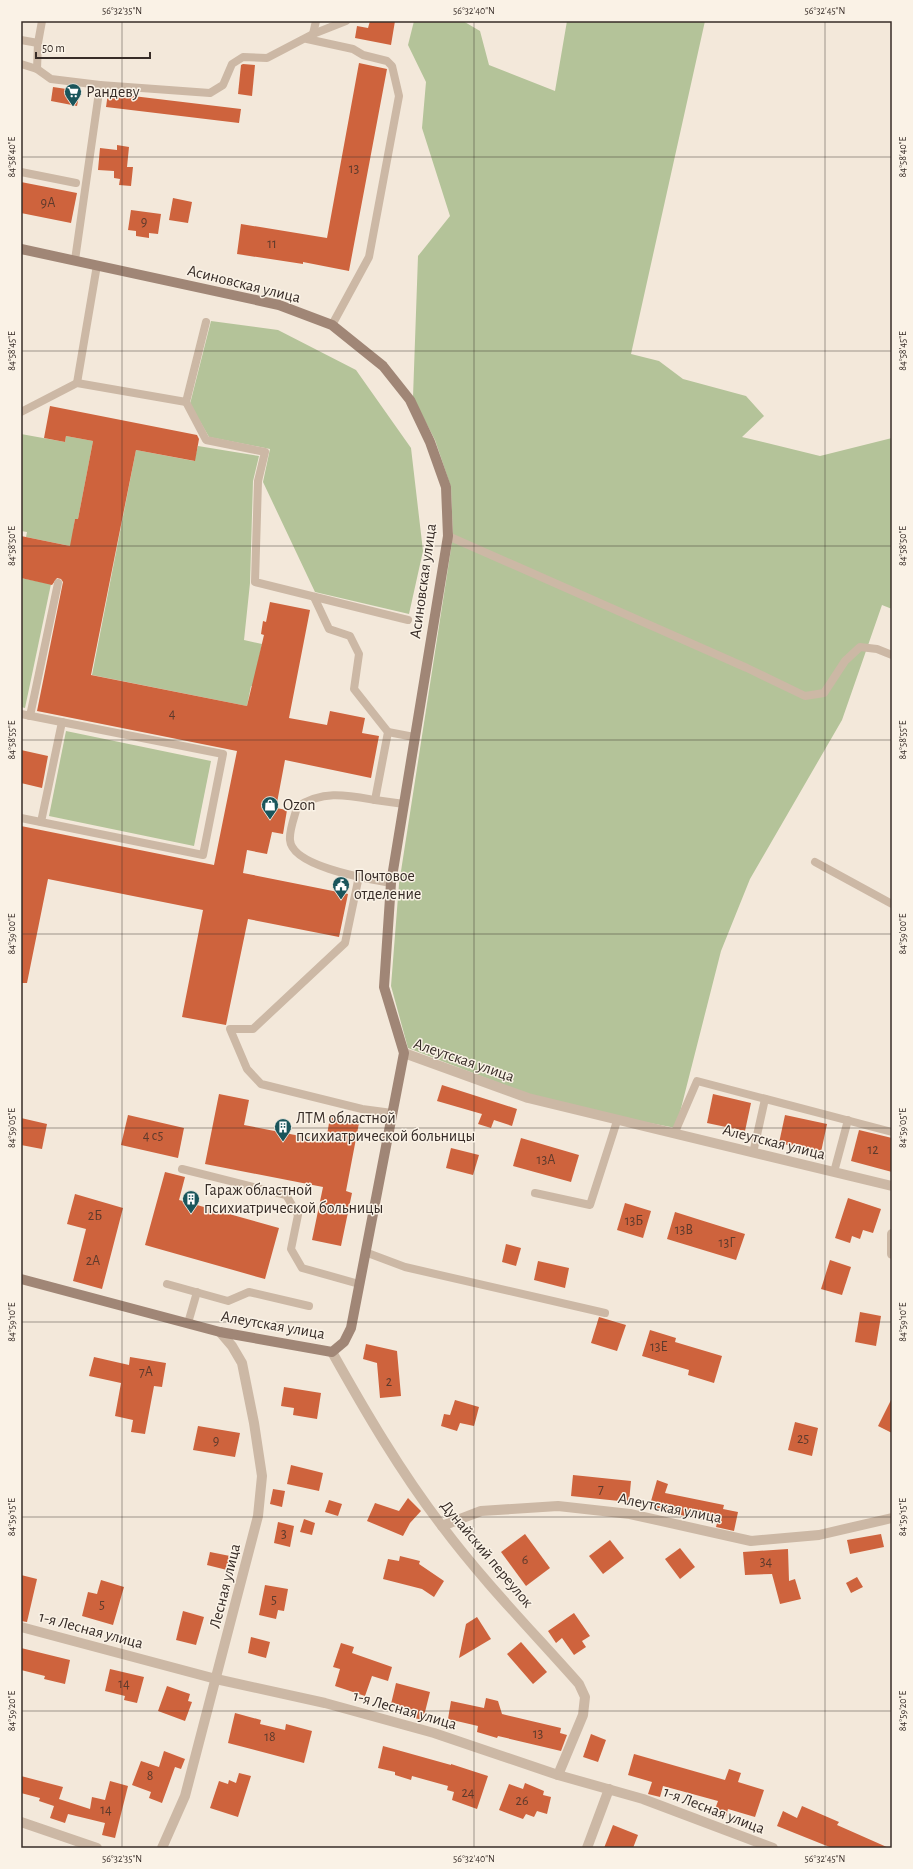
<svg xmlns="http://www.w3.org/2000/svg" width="913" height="1869" viewBox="0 0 913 1869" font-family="'Alegreya Sans',sans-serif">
<rect width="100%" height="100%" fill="#f3e8da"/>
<!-- green -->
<g fill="#b4c399">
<polygon points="414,21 463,21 480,31 489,65 555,91 567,21 705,21 631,354 659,361 683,379 746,396 764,416 742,437 820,456 892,438 892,609 882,605 842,720 750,879 721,951 676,1128 618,1117 530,1095 408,1048 391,986 399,884 453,536 451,487 435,440 413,397 418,256 450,216 422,128 426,82 408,45"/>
<polygon points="211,321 278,330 356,370 411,448 423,551 409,614 315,592 263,482 270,449 209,437 190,404"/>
<polygon points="21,434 65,442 66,436 93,441 78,519 75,519 73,531 85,549 26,537 27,532 21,531"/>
<polygon points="198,446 259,456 253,481 250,583 244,640 262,644 253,686 251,686 247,706 92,675 136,450 194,461"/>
<polygon points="21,578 51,584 25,708 21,707"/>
<polygon points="66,731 211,761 194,846 49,816"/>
</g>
<!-- building -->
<g fill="#ce633d">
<polygon points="370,21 395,21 391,45 355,38 357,26 368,28"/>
<polygon points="359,63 387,69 349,271 303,262 303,264 237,254 241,224 327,238"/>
<polygon points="243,64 255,65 252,96 238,94 241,65"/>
<polygon points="53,87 80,91 77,106 51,101"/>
<polygon points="108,93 241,109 239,123 106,107"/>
<polygon points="117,145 129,147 127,167 133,167 131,186 119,185 120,179 114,178 114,171 98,170 100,148 117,150"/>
<polygon points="21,182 77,193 71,223 21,213"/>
<polygon points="173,198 192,202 188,223 169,220"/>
<polygon points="131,210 161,214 158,234 149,233 149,238 136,236 136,231 128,230"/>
<polygon points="50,406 197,435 199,439 195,461 136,450 91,675 247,706 264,635 261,634 263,621 266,622 270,602 310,610 289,718 327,725 330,711 365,718 362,733 379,736 371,778 285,760 276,808 287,810 283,834 272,832 267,854 247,850 243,873 348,894 339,937 248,919 226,1025 182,1017 203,910 48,879 27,983 21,983 21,826 214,865 237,751 37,711 63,582 61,579 57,578 52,585 21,578 21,536 70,546 75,519 78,519 93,441 66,436 65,442 44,438"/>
<polygon points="21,750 48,756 42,788 21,783"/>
<polygon points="442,1085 517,1109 512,1126 494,1120 491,1128 478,1124 482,1114 437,1101"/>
<polygon points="219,1094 249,1100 244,1125 326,1141 330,1117 359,1123 346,1191 352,1193 341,1246 312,1240 323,1187 205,1164"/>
<polygon points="713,1094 751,1103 745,1131 707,1123"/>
<polygon points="128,1115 184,1128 178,1158 121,1145"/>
<polygon points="785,1115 827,1124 821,1152 779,1143"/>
<polygon points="21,1118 47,1124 42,1149 21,1145"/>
<polygon points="859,1130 892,1138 892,1172 851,1161"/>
<polygon points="521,1138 579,1155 571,1182 513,1166"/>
<polygon points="451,1148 479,1155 473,1175 446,1168"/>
<polygon points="165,1172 185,1177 179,1200 279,1228 265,1279 145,1245"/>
<polygon points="75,1194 123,1208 102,1289 73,1281 86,1229 67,1224"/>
<polygon points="848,1198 881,1209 873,1233 863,1230 860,1239 852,1236 850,1243 835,1238"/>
<polygon points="625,1203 651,1211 643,1238 617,1230"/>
<polygon points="675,1212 745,1234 736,1260 667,1239"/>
<polygon points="506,1244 521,1248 516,1266 502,1262"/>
<polygon points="830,1260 851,1267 842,1295 821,1289"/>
<polygon points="538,1261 569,1268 565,1288 534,1280"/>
<polygon points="860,1312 881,1316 876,1346 855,1342"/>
<polygon points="599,1317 626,1325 617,1351 591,1343"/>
<polygon points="650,1330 676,1338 675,1342 722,1356 714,1383 688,1375 689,1370 642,1356"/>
<polygon points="366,1344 397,1351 401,1396 380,1398 377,1363 363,1359"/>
<polygon points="94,1357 129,1365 130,1357 166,1363 162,1387 154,1386 145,1434 131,1432 133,1420 115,1416 121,1383 89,1376"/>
<polygon points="284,1387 321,1393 317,1419 293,1415 294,1408 281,1406"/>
<polygon points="892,1398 892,1433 878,1426"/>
<polygon points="455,1400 479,1407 474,1426 460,1423 457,1431 441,1426 444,1414 450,1415"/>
<polygon points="795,1422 818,1428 812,1456 788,1450"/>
<polygon points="198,1426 240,1433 235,1457 193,1450"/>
<polygon points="291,1465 323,1473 319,1491 287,1484"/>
<polygon points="573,1475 631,1481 629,1502 571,1496"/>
<polygon points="657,1480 668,1484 665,1493 724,1505 723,1509 738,1512 734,1531 716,1527 717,1523 649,1508"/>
<polygon points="273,1489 285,1491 282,1507 270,1504"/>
<polygon points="408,1498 421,1511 410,1523 403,1536 367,1521 375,1503 399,1511"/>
<polygon points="329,1500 342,1504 338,1516 325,1512"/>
<polygon points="304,1519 315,1523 312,1535 300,1532"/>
<polygon points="278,1522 294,1526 290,1547 274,1543"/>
<polygon points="525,1534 550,1568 526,1586 501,1552"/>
<polygon points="881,1534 884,1547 850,1554 847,1540"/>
<polygon points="610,1540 624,1558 603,1574 589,1556"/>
<polygon points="680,1548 695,1567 680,1579 665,1559"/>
<polygon points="788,1549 789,1581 795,1579 801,1599 780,1604 772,1574 745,1575 743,1552"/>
<polygon points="210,1552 230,1556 227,1570 207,1565"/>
<polygon points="400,1556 420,1561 419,1564 444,1581 434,1597 422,1589 383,1579 388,1559 399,1561"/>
<polygon points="21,1575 37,1579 27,1622 21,1621"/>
<polygon points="857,1577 863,1587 851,1593 846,1583"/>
<polygon points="101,1580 124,1587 113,1625 82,1616 88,1592 97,1594"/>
<polygon points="265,1585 288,1589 284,1611 278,1610 276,1619 259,1615"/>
<polygon points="183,1611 204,1617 196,1645 176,1640"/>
<polygon points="574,1613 590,1636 582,1641 586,1647 574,1655 562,1638 556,1643 548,1631"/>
<polygon points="477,1617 491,1639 459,1658 466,1624"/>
<polygon points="251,1637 270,1642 266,1658 248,1653"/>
<polygon points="521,1642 547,1672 533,1684 507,1654"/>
<polygon points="341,1643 354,1647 352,1653 392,1667 388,1681 372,1676 365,1696 335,1686 340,1669 333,1667"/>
<polygon points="21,1648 70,1660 65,1684 44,1679 45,1676 21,1670"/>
<polygon points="110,1669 144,1677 137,1703 124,1700 125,1696 105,1691"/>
<polygon points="396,1683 430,1692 423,1720 406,1716 408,1709 391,1704"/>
<polygon points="167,1686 190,1694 188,1701 192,1702 185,1721 158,1711"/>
<polygon points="486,1698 498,1701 502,1714 561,1728 560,1733 567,1735 561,1751 498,1736 497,1738 477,1732 478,1726 448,1719 451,1701 484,1708"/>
<polygon points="235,1713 261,1720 260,1724 285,1730 286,1724 312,1731 304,1763 228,1743"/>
<polygon points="591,1734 606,1740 598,1762 583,1757"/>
<polygon points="383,1746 451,1765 451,1764 488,1776 477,1809 452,1800 454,1792 447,1790 448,1786 412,1776 411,1780 395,1775 395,1772 378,1768"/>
<polygon points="164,1751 185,1759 181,1769 175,1767 162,1803 149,1798 151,1792 132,1785 141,1761 159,1767"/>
<polygon points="634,1754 725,1780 729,1769 741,1773 738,1782 764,1790 755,1817 728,1809 726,1816 714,1812 718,1801 663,1786 660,1797 648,1794 652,1782 628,1775"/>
<polygon points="239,1773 251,1776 238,1817 210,1808 219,1781 228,1784 229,1780 236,1783"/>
<polygon points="21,1776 63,1787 59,1799 90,1809 92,1797 105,1800 110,1781 128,1786 115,1838 102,1835 105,1823 68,1814 65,1823 50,1818 54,1806 39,1801 40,1798 21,1793"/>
<polygon points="525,1783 544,1791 543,1795 551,1797 547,1814 537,1811 534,1817 526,1814 523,1819 499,1810 509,1784 523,1789"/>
<polygon points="802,1806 839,1822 837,1825 889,1848 832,1848 777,1826 783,1811 797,1818"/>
<polygon points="613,1825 638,1835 633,1848 604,1848"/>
</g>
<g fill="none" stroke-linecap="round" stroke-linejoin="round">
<!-- lane -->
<g stroke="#ccb8a5" stroke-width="8">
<polyline points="313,34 346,21"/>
<polyline points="307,39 353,49 363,55 387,61 392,66 399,96 369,257 332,325"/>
<polyline points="21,40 38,43"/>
<polyline points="21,64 37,69 51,79 100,85 75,260"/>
<polyline points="37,69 38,43 42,21"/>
<polyline points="100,85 210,93 223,85 232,64 243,57 267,58 313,34 316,21"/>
<polyline points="21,172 76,183"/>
<polyline points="77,383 97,265"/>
<polyline points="186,402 206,322"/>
<polyline points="21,412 77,383 186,402 206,440 265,452 258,481 255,582 408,620"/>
<polyline points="448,536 747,668 805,696 824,693 845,661 860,647 877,649 892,655"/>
<path d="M314 597 329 629 350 636 359 654 354 689 388 732 375 800C346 795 323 790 297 807 295 816 289 830 290 840 292 867 369 879 391 883"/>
<polyline points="21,714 223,754 203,855 21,818"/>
<polyline points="30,716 58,583"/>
<polyline points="388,732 414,737"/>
<polyline points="375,800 404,804"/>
<polyline points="41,822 62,722"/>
<polyline points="815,862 892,904"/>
<polyline points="359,876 345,943 253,1029 230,1029 247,1069 261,1084 362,1109 392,1113"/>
<polyline points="675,1132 697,1081 892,1132"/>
<polyline points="753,1153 765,1099"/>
<polyline points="182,1169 286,1195 298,1215 291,1249 302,1268 359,1284"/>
<polyline points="834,1172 848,1120"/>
<polyline points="535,1193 590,1205 617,1121"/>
<polyline points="365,1252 405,1267 605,1313"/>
<polyline points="167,1284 228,1301 249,1292 309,1306"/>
<polyline points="188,1323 197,1292"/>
</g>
<!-- street -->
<g stroke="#ccb8a5" stroke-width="10">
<polyline points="404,1053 528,1098 892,1186"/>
<polyline points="892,1234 892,1254"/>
<path d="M332 1352C365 1411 400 1471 442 1526 483 1581 533 1632 579 1684L585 1697 583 1715 558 1775"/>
<polyline points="442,1526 481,1511 558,1506 630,1514 751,1541 819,1535 892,1518"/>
<polyline points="21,1627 216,1679 325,1703 434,1733 558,1775 643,1799 773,1848"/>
<polyline points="21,1822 97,1848"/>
<polyline points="162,1848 185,1796 258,1516 262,1476 254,1423 242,1363 232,1346 220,1332"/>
<polyline points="587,1848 609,1789"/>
</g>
<!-- secondary -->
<polyline stroke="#a08676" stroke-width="10" points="21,249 279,305 332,325 383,366 410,400 430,442 446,487 448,536 391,883 384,987 404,1053 351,1328 344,1342 332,1352 220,1332 21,1279"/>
</g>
<!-- ticks -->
<path fill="none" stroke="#372c27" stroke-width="1" stroke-opacity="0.45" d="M122 21V1848M474 21V1848M825 21V1848M21 157H892M21 351H892M21 546H892M21 740H892M21 934H892M21 1128H892M21 1322H892M21 1517H892M21 1711H892"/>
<!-- icons -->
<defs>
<g id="supermarket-pin" transform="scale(0.9)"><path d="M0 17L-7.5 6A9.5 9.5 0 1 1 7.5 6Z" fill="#1a555b" stroke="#faf2e6"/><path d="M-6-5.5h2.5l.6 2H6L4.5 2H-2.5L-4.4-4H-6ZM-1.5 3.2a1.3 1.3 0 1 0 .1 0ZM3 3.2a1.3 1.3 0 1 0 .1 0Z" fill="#fff"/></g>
<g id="shop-pin" transform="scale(0.9)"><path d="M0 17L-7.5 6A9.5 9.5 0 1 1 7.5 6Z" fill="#1a555b" stroke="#faf2e6"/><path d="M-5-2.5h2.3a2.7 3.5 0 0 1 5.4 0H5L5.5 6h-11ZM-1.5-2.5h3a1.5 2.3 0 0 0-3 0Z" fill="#fff"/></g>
<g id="civic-pin" transform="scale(0.9)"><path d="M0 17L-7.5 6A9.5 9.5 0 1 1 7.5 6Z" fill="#1a555b" stroke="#faf2e6"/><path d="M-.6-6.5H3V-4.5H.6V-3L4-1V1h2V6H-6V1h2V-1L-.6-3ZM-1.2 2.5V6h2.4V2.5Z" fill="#fff"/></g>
<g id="building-pin" transform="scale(0.9)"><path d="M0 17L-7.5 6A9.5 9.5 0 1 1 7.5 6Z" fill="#1a555b" stroke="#faf2e6"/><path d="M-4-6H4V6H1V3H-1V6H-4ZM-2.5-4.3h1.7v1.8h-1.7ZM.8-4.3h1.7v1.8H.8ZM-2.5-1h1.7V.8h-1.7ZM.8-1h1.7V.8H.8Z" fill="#fff"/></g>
</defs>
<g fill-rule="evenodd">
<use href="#supermarket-pin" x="73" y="92"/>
<use href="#shop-pin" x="270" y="805"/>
<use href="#civic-pin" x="341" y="885"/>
<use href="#building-pin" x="283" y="1127"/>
<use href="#building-pin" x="191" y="1199"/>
</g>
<g text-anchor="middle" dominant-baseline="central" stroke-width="3" stroke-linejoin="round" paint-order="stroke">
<!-- number labels -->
<g font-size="14" fill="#5d3a2c">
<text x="354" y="169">13</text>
<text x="48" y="203">9А</text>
<text x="144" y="222">9</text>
<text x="272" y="244">11</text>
<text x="172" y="714">4</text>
<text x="153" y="1136">4 с5</text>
<text x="873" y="1150">12</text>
<text x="546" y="1160">13А</text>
<text x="95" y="1216">2Б</text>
<text x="634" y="1221">13Б</text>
<text x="684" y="1230">13В</text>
<text x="727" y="1243">13Г</text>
<text x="93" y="1261">2А</text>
<text x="659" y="1347">13Е</text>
<text x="146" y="1372">7А</text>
<text x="389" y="1382">2</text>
<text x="803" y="1439">25</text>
<text x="216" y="1441">9</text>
<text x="601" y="1489">7</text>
<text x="284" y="1534">3</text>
<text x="525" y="1560">6</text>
<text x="766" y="1562">34</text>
<text x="274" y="1600">5</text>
<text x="102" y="1605">5</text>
<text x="124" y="1684">14</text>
<text x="538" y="1734">13</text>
<text x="270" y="1737">18</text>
<text x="150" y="1776">8</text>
<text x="468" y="1793">24</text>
<text x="522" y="1801">26</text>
<text x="106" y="1810">14</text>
</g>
<!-- poi labels -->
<g font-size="16" fill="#372c27" stroke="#faf2e6" text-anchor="start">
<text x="86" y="92">Рандеву</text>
<text x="283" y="805">Ozon</text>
<text x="354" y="876">Почтовое<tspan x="354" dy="18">отделение</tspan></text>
<text x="296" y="1118">ЛТМ областной<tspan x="296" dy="18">психиатрической больницы</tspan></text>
<text x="204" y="1190">Гараж областной<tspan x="204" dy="18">психиатрической больницы</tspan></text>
</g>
<!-- street labels -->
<g font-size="16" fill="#372c27" stroke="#faf2e6">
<text transform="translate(244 284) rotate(14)">Асиновская улица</text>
<text transform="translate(423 581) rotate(-82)">Асиновская улица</text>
<text transform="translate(464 1060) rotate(19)">Алеутская улица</text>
<text transform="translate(774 1142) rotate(14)">Алеутская улица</text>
<text transform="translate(273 1325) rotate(10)">Алеутская улица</text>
<text transform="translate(670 1508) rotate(11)">Алеутская улица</text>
<text transform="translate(487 1554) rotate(50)">Дунайский переулок</text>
<text transform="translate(225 1586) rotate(-76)">Лесная улица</text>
<text transform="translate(91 1630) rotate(15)">1-я Лесная улица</text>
<text transform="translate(405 1710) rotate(16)">1-я Лесная улица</text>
<text transform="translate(714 1810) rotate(21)">1-я Лесная улица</text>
</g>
</g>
<!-- border -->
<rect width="913" height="1869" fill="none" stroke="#faf2e6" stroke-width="44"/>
<!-- scale -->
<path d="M36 52v6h114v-6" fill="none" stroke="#372c27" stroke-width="2"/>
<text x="42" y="52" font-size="12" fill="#372c27" stroke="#faf2e6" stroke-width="3" paint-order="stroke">50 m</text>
<rect x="22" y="22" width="869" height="1825" fill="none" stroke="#372c27" stroke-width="1.5"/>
<g font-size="10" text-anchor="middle" fill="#372c27">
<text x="122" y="14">56°32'35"N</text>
<text x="474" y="14">56°32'40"N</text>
<text x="825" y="14">56°32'45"N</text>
<text transform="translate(902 157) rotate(-90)" y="4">84°58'40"E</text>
<text transform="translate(11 157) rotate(-90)" y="4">84°58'40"E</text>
<text transform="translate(902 351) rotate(-90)" y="4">84°58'45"E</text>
<text transform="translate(11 351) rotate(-90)" y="4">84°58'45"E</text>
<text transform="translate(902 546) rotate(-90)" y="4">84°58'50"E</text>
<text transform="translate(11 546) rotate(-90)" y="4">84°58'50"E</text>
<text transform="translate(902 740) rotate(-90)" y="4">84°58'55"E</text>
<text transform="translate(11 740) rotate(-90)" y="4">84°58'55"E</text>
<text transform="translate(11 934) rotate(-90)" y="4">84°59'00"E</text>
<text transform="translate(902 934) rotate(-90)" y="4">84°59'00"E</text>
<text transform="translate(902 1128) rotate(-90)" y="4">84°59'05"E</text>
<text transform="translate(11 1128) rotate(-90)" y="4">84°59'05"E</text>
<text transform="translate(11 1322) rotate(-90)" y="4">84°59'10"E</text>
<text transform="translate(902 1322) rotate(-90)" y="4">84°59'10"E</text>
<text transform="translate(11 1517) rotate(-90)" y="4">84°59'15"E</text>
<text transform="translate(902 1517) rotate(-90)" y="4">84°59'15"E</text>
<text transform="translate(902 1711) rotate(-90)" y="4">84°59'20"E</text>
<text transform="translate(11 1711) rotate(-90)" y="4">84°59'20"E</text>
<text x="122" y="1862">56°32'35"N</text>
<text x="474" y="1862">56°32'40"N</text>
<text x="825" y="1862">56°32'45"N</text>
</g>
</svg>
